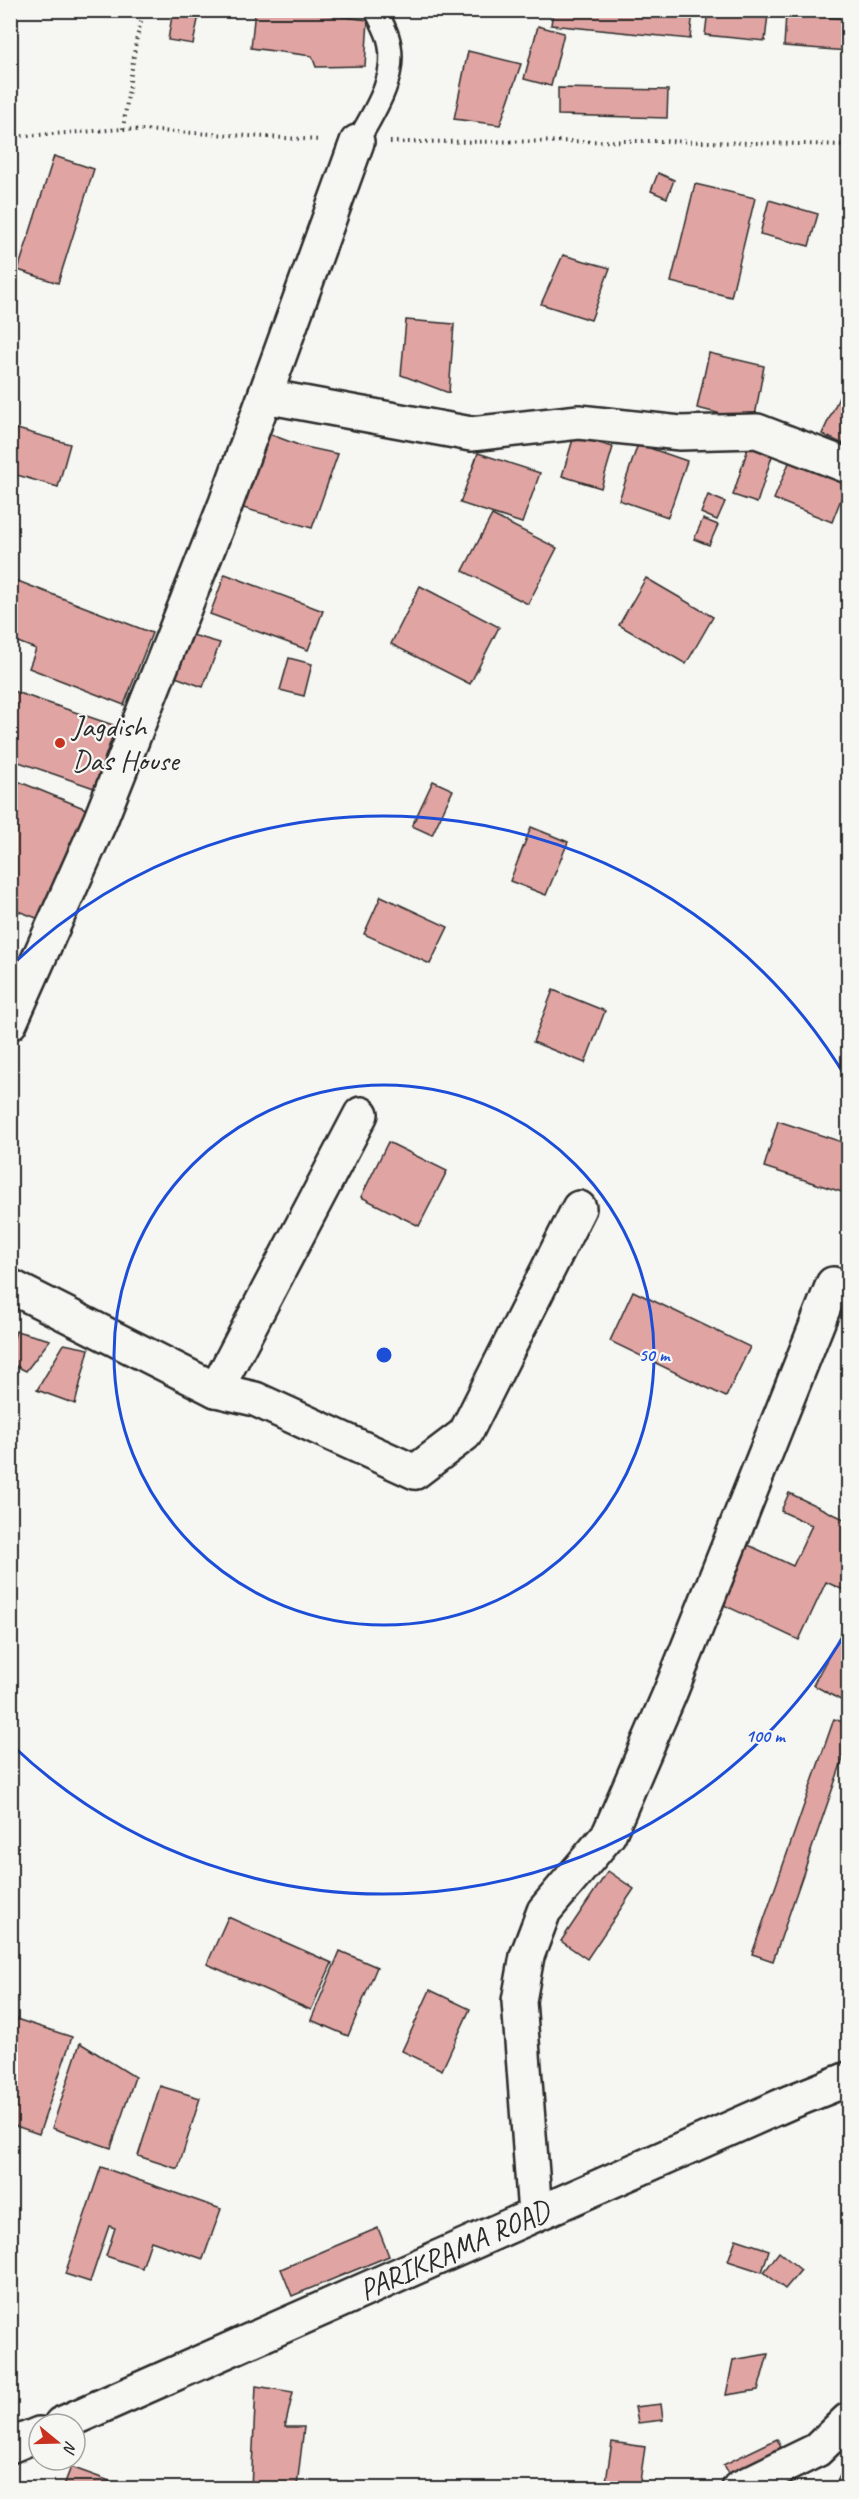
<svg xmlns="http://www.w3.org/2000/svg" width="859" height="2499" viewBox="0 0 859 2499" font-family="Caveat,sans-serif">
<rect width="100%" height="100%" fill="#f6f6f2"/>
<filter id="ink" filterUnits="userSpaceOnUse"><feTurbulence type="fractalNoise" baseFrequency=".0167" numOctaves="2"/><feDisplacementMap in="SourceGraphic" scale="12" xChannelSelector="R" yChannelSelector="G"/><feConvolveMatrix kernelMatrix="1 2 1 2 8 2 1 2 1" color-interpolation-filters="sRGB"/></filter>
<g filter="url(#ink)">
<!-- building -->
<g fill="#e0a5a2" stroke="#2b2b2b" stroke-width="1.5">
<polygon points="173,10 200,10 193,44 168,40"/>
<polygon points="255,10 290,10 368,20 365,66 316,67 312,56 251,48"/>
<polygon points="553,10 693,10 690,39 551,25"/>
<polygon points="708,10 768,14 765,41 705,35"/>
<polygon points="786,14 848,19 848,51 784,46"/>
<polygon points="538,26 564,33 551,86 524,79"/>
<polygon points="468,51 521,64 500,125 454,119"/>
<polygon points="558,88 668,90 667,118 558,115"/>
<polygon points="54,156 94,169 58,283 18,270"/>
<polygon points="658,173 674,180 667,198 651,191"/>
<polygon points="695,184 755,198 731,297 671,282"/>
<polygon points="769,200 818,214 809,246 760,234"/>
<polygon points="563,255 610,268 591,320 541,304"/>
<polygon points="406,320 454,324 449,393 401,375"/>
<polygon points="709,353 764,366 754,422 697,408"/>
<polygon points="848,378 848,432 843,444 822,434"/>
<polygon points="10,427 70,444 58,487 10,473"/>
<polygon points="264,432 301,446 338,454 312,528 240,507"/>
<polygon points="574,436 613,447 601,488 562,476"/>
<polygon points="638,444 687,461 668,517 619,500"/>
<polygon points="749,445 773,453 757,503 733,495"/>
<polygon points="478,453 540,473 522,523 460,503"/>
<polygon points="791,458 848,481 832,522 774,499"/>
<polygon points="708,495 725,502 717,520 701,513"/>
<polygon points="492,515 557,548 528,604 463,571"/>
<polygon points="703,519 718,525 709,545 694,539"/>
<polygon points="225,574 323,611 308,650 210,614"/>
<polygon points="10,578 152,633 124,705 29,668 36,649 10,639"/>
<polygon points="646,578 713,617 686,664 619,625"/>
<polygon points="420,586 499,627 470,684 391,644"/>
<polygon points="182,632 220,643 203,687 170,675"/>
<polygon points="289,658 312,664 304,696 280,690"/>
<polygon points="10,690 116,726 94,788 10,759"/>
<polygon points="10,778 86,809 42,920 10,908"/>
<polygon points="433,781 453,790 432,835 412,826"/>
<polygon points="531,827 568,842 546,895 510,881"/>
<polygon points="381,896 448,927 430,964 364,934"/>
<polygon points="553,990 605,1011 585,1063 533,1042"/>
<polygon points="778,1121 848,1144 848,1194 764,1167"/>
<polygon points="388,1142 447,1171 419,1226 361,1197"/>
<polygon points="633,1291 750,1347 726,1397 610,1341"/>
<polygon points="16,1331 50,1340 26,1371 10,1363 10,1351"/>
<polygon points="64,1344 89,1349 75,1404 37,1390"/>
<polygon points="789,1493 848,1521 848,1592 826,1582 799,1640 713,1600 740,1541 793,1566 812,1525 781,1511"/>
<polygon points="848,1620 848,1704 813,1685"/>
<polygon points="834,1719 848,1724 848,1744 773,1961 752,1954"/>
<polygon points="608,1871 634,1889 587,1959 561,1941"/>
<polygon points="228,1917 332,1963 311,2010 207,1964"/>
<polygon points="340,1951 377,1967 348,2036 311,2020"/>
<polygon points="430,1990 470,2009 442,2070 402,2051"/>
<polygon points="10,2017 72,2037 39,2134 10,2124"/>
<polygon points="80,2043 135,2077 111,2148 52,2128"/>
<polygon points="160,2086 200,2098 178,2169 138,2156"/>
<polygon points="101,2167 221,2209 203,2259 151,2241 142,2268 106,2256 115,2228 109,2226 90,2282 65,2274"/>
<polygon points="378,2228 389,2256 292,2296 281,2269"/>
<polygon points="736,2239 769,2250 762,2272 728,2261"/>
<polygon points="779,2252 801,2270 785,2289 764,2272"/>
<polygon points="768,2354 758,2390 726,2395 733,2360"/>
<polygon points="256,2386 293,2392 285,2427 304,2427 297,2486 251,2488"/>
<polygon points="661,2404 663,2420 638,2423 635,2407"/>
<polygon points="777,2439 783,2452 730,2477 723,2465"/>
<polygon points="612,2442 645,2447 639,2488 605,2488"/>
<polygon points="846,2463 848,2464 848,2488 834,2488"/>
<polygon points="71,2467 129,2488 63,2488"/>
</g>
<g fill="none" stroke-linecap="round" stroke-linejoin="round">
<!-- service casing -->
<g stroke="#2b2b2b" stroke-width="26">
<path id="service" d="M357 142C374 112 398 77 389 41 387 31 380 20 376 10"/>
</g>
<!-- minor casing -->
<g stroke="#2b2b2b" stroke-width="38">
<g id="minor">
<polyline points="265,396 471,434 579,422 680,433 757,431 848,466"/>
<polyline points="10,1023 100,821 226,503 357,142"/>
</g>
</g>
<!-- tertiary casing -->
<g stroke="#2b2b2b" stroke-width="38">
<g id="tertiary">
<polyline points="10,1286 216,1390 255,1399 415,1472 465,1434 579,1208"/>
<polyline points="216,1390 361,1114"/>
<polyline points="535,2214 519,2001 527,1956 544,1911 609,1834 670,1693 833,1284"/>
<polyline points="61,2424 788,2103 848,2079"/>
<polyline points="10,2446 39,2434"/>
<polyline points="739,2488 817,2450 848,2420"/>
</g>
</g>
<!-- path -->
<g stroke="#2b2b2b" stroke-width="4" stroke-dasharray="1.5 4.5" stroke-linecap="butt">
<polyline points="123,129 136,41 144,10"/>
<polyline points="10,137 123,129 320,140"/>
<polyline points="390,142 657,141 848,145"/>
</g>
<!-- service -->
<use href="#service" stroke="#f6f6f2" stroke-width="21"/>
<!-- minor -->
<use href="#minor" stroke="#f6f6f2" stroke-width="33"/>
<!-- tertiary -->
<use href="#tertiary" stroke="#f6f6f2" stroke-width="33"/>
</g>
</g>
<!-- distance rings -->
<g fill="none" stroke="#1d4ed8" stroke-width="3">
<circle cx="384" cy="1355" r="270"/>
<path d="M848 1629A539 539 0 0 1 13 1746M13 964A539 539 0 0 1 848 1081"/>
</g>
<!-- markers -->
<circle fill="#c8321e" stroke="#f6f6f2" stroke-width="2" cx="60" cy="743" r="6"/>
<g text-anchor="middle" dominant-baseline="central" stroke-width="4.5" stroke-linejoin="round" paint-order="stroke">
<!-- poi labels -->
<g font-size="30" fill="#2b2b2b" stroke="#f6f6f2" text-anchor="start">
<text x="72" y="726">Jagdish<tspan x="72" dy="34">Das House</tspan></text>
</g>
<!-- street labels -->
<g font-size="30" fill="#2b2b2b" stroke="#f6f6f2">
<text transform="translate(454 2250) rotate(-24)">PARIKRAMA ROAD</text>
</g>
</g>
<circle cx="384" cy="1355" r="9" fill="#1d4ed8" stroke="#f6f6f2" stroke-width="3"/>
<g font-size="18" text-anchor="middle" font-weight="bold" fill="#1d4ed8" stroke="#f6f6f2" stroke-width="4.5" stroke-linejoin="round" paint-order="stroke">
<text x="654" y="1361">50 m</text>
<text x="765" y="1742">100 m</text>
</g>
<!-- margin -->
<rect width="859" height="2499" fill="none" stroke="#f6f6f2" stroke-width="36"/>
<rect x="18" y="18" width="823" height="2463" fill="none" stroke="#2b2b2b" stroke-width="2" filter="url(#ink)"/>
<!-- north arrow -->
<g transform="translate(57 2442) rotate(109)"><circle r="28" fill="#f6f6f2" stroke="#a5a5a2" stroke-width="1.5"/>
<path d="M0-4.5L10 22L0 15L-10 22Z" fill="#c8321e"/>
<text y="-9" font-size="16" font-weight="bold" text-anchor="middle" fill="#2b2b2b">N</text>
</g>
</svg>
